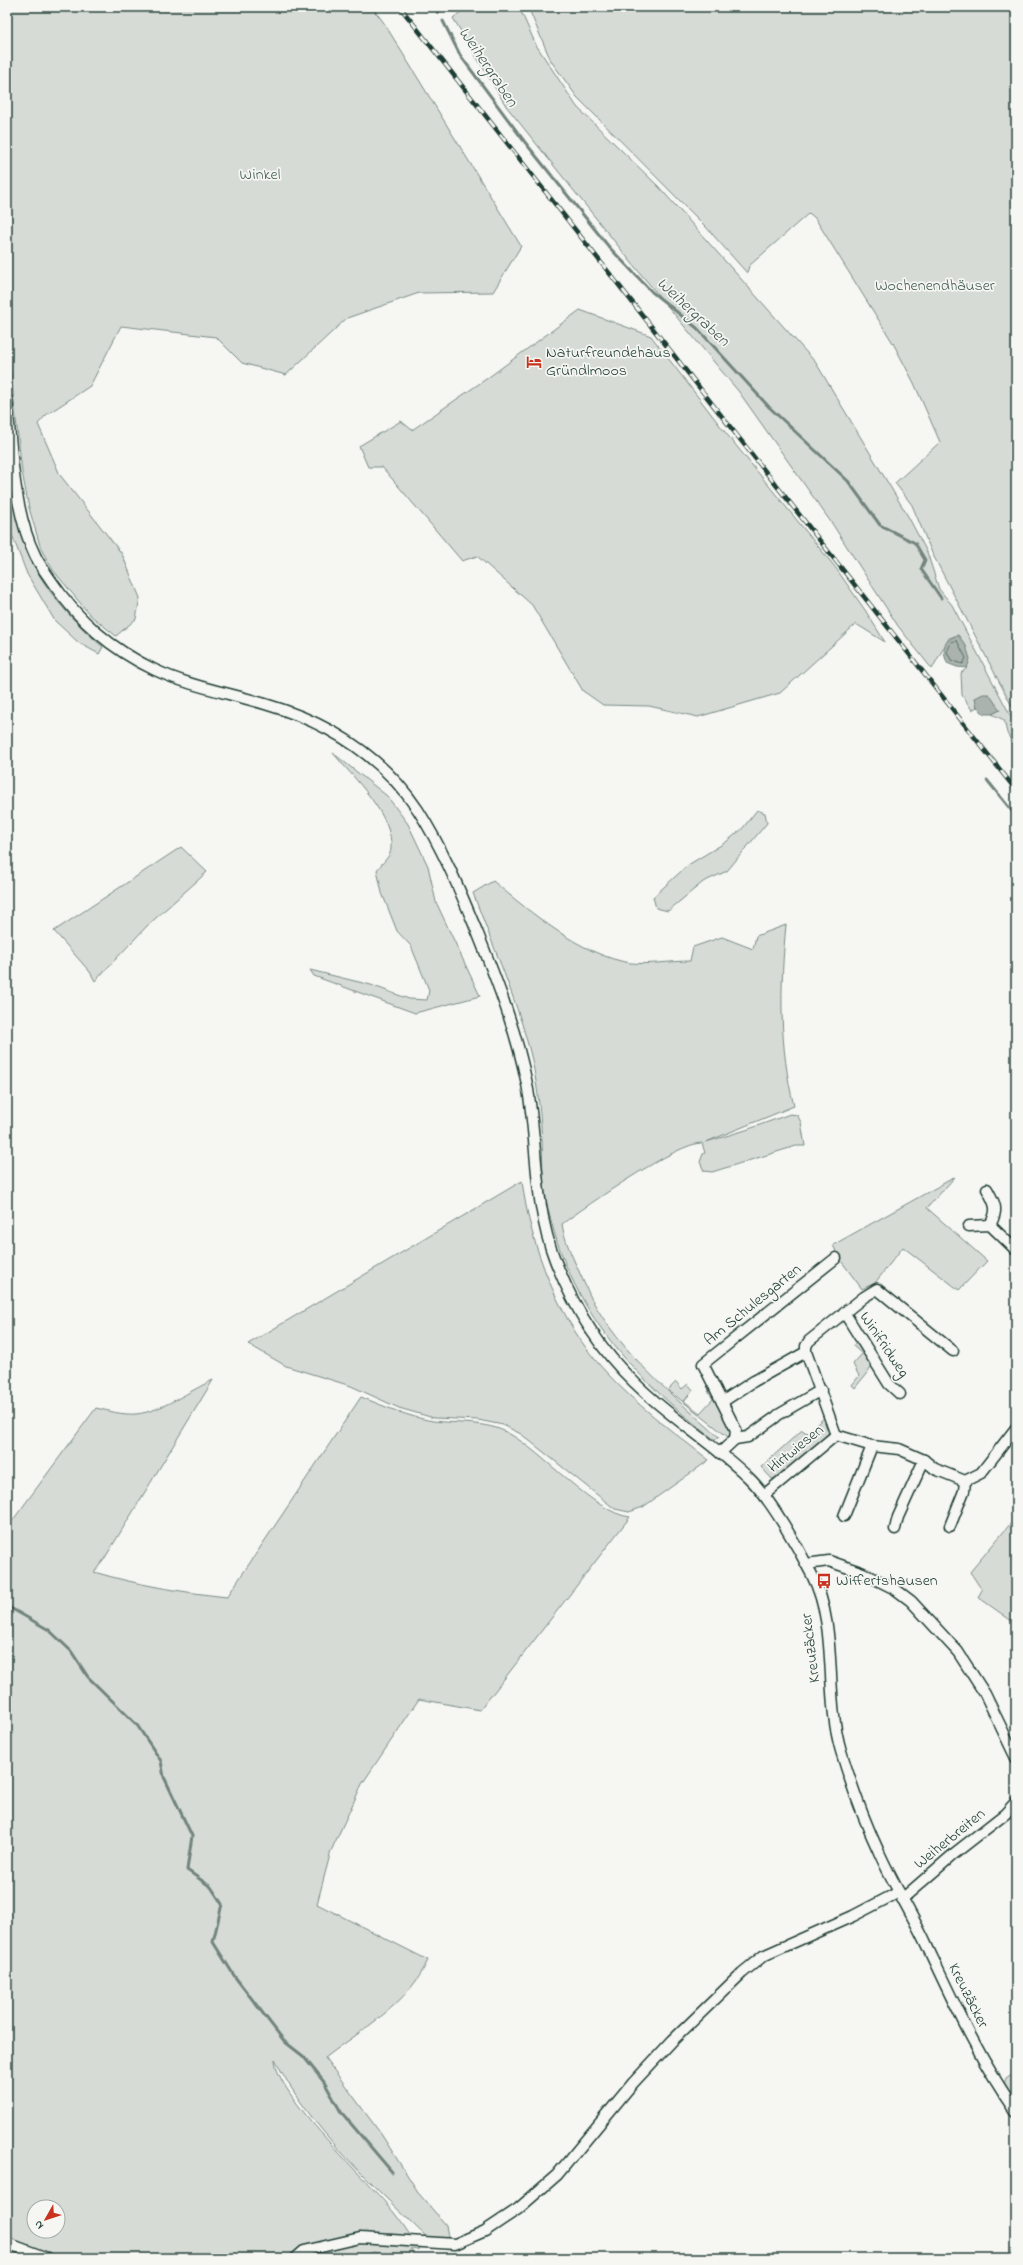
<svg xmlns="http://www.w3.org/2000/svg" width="1023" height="2265" viewBox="0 0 1023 2265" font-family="'Indie Flower',sans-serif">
<rect width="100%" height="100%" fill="#f6f6f2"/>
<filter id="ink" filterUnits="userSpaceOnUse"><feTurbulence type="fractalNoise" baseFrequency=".025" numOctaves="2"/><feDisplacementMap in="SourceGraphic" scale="8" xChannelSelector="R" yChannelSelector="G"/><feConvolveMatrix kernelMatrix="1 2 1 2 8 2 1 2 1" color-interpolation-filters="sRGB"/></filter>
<g filter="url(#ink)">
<!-- green -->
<g fill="#d6dbd6" stroke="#7a8c85" fill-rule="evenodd">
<polygon points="7,7 372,7 384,23 521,246 493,292 419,293 347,318 286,375 242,363 216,337 121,326 90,386 46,415 38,424 60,475 122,554 140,598 136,619 116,636 90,615 53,570 41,549 29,508 22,472 7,339"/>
<polygon points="467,7 519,7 536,45 577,107 658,186 816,363 909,518 927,552 939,589 952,605 1016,726 1016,750 1007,733 1004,720 992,714 1000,710 975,698 977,707 972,710 962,695 961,673 967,668 966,646 958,635 949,638 932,669 898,626 833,525 739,392 635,267 506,106 453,18"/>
<polygon points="528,7 1016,7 1016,714 932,553 912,505 895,483 940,442 914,383 893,343 815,218 809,213 749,266 747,273 705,226 577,97 551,61"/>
<polygon points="580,310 651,336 725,432 835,567 865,610 885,642 856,624 780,693 698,717 649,706 603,705 583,691 532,605 477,556 462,561 382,467 368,467 359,446 401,421 412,430 489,377"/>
<path d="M7 455C11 480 13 506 20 531 32 576 67 617 103 647L99 654 79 643 55 621 27 574 7 522Z"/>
<path d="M333 753 387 796 408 824 428 866 436 902 480 996 415 1013 314 976 310 970 371 985 409 999 427 1000 429 990 411 946 397 931 382 893 377 870C381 864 391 856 391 849 394 816 353 777 333 753Z"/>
<polygon points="757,810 765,813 767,823 727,871 703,882 668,911 656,908 653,897 688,865 726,842 742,829"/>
<polygon points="181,847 207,872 147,926 95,981 90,972 54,931"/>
<path d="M493 881C530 912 582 956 631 963 649 965 671 961 690 961L693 947 722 937 753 949 756 936 786 925C780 986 779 1047 794 1106L706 1142 746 1130 790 1114 797 1115 801 1122 805 1146H796L712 1172 704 1171 700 1162 703 1154 705 1153 702 1143C678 1142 586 1206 562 1224 564 1238 571 1254 577 1267 582 1277 586 1288 591 1298 620 1352 674 1397 719 1437L715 1440C628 1373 565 1305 545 1193 542 1176 543 1158 542 1140 540 1110 537 1077 529 1048 515 995 492 944 473 893Z"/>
<polygon points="955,1177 927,1208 987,1261 959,1290 903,1247 875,1283 862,1289 839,1258 833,1245"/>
<path d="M522 1181C530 1246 560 1323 605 1371 635 1404 673 1432 709 1460L643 1507 629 1512 615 1509 521 1434 503 1425 478 1420 434 1418 399 1408 351 1386 286 1366 248 1344Z"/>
<polygon points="859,1339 874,1364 855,1388 852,1385 859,1376 853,1364 862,1354 853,1346"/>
<path d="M213 1380 103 1561 94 1572C138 1585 181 1592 227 1597L361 1397C384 1406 408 1417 433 1421 458 1424 486 1421 508 1433 543 1452 594 1513 630 1517L480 1710 419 1699 362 1784 331 1851 317 1904 428 1960C409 2004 362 2029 325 2058L381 2134 420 2195 446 2225 448 2237 453 2242 433 2243C377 2189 310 2130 275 2059 275 2095 370 2182 395 2214 404 2225 411 2237 419 2249L411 2250 413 2258H386L380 2253 373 2252 359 2258H57L7 2239V1528L96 1408C109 1411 122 1415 136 1414 160 1412 191 1390 213 1380ZM34 2207H58V2231H34Z"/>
<polygon points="676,1382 682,1389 688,1384 693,1390 684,1401 700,1413 713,1399 708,1391 713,1390 732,1431 728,1437 668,1390"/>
<polygon points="826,1416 829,1432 822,1441 779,1477 772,1479 761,1467 802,1430 807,1433"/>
<polygon points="1016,1517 1016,1624 978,1597 982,1590 970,1572"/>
<polygon points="1016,2072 1016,2102 1004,2083 1006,2079"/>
</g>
<!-- water -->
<g fill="#aab3ae" stroke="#72847d">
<path d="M958 635 966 646 970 659 967 668 957 667 947 663C942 649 942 641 958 635Z"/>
<polygon points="983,694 989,694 1000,710 992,714 984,714 977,707 975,698"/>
</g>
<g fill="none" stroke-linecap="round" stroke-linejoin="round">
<!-- shore -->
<polygon stroke="#576c65" stroke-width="1" points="957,641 966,658 963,664 951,660 947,652 951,642"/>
<!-- stream -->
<g stroke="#72847d" stroke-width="3">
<polyline points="435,7 438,13"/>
<polyline points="443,21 460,55 524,141 609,247 652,292 697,328 769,407 848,481 880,525 915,543 925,560 921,569 941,598"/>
<polyline points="987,780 1016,816"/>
<polyline points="7,1606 49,1630 71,1651 88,1677 137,1725 161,1761 164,1777 192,1836 187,1870 211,1887 222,1904 213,1942 235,1977 285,2042 303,2056 324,2082 341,2112 392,2172"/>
</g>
<!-- minor casing -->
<g stroke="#1f3d34" stroke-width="13">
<g id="minor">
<path d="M7 400C11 447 14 513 35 555 39 564 46 573 52 582 79 621 111 649 155 670 189 686 229 693 265 704 327 722 382 756 418 810 443 849 460 891 478 934 498 984 516 1030 527 1084 538 1142 533 1204 555 1260 573 1306 599 1349 635 1383 670 1418 713 1443 749 1478 770 1498 798 1547 812 1575 839 1628 824 1694 841 1751 851 1784 863 1818 878 1850 892 1882 911 1912 926 1944 953 2001 979 2059 1016 2111"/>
<path d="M987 1189C995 1204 999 1209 990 1225"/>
<polyline points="969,1226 990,1225 1016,1250"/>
<polyline points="844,1312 889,1384 900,1394"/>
<polyline points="756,1380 806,1352"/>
<polyline points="722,1402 754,1381"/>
<polyline points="778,1415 821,1390"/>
<polyline points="836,1435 806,1352 806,1346 809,1341 864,1297 877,1289 953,1351"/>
<polyline points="735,1439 748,1437 776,1417"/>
<polyline points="720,1453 735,1439 736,1430 703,1364 836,1258"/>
<polyline points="764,1495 836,1435 872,1446 899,1449 924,1460 935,1469 965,1481 981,1473 1016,1428"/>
<polyline points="844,1516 872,1446"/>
<polyline points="950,1526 964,1491 965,1481"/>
<polyline points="895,1529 898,1517 924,1460"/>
<polyline points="806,1564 829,1561 863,1573 895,1589 911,1601 958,1652 985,1694 1016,1758"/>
<polyline points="902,1899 955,1853 1005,1814 1016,1802"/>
<polyline points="7,2243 47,2258"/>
<polyline points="296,2258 304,2251 360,2238 455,2244 485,2231 518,2209 557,2175 633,2083 673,2040 742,1973 763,1956 853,1916 899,1892"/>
</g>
</g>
<!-- minor -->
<use href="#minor" stroke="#f6f6f2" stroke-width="10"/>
<!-- rail casing -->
<g stroke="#1f3d34" stroke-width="4.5">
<polyline id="rail" points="400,7 1016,790"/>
</g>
<!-- rail -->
<use href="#rail" stroke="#f6f6f2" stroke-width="3" stroke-dasharray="9" stroke-linecap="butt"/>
</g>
</g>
<!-- icons -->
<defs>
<g id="hotel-bare" transform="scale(1.2)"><path d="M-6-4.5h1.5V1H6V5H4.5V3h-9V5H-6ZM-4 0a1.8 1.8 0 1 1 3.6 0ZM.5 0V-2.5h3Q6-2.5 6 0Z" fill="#c8321e" stroke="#f6f6f2" stroke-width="2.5" paint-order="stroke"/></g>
<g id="bus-bare" transform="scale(1.2)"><path d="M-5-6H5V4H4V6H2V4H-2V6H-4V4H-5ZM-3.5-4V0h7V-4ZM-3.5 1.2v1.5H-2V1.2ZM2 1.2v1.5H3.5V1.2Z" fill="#c8321e" stroke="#f6f6f2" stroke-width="2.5" paint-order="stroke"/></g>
</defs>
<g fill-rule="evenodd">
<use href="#hotel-bare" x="534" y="362"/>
<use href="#bus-bare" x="824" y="1581"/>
</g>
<g text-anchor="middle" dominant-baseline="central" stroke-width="3.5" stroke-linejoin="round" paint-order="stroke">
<!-- park labels -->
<g font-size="16" fill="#445d54" stroke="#f6f6f2">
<text x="260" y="175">Winkel</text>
<text x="935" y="286">Wochenendhäuser</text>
</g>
<!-- poi labels -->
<g font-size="16" fill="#1f3d34" stroke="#f6f6f2" text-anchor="start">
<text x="546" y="353">Naturfreundehaus<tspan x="546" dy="18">Gründlmoos</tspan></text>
<text x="836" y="1581">Wiffertshausen</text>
</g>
<!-- street labels -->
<g font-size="16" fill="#1f3d34" stroke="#f6f6f2">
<text transform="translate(753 1305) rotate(-39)">Am Schulesgarten</text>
<text transform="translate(884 1345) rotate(56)">Winifridweg</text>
<text transform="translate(796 1449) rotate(-39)">Hirtwiesen</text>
<text transform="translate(811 1648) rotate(-97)">Kreuzäcker</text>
<text transform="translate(950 1839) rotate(-39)">Weiherbreiten</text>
<text transform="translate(968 1996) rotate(63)">Kreuzäcker</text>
</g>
<!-- water labels -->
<g font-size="17" font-style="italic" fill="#425a52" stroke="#f6f6f2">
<text transform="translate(488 67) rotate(56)">Weihergraben</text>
<text transform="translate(693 312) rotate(43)">Weihergraben</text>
</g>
</g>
<!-- margin -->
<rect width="1023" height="2265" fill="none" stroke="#f6f6f2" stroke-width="24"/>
<rect x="12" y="12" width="999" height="2241" fill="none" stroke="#1f3d34" stroke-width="1.5" filter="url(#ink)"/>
<!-- north arrow -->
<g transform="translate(46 2219) rotate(231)"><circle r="19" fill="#f6f6f2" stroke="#a0aca6"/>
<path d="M0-3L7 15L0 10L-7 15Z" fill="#c8321e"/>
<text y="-6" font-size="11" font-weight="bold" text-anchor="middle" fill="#1f3d34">N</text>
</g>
</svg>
